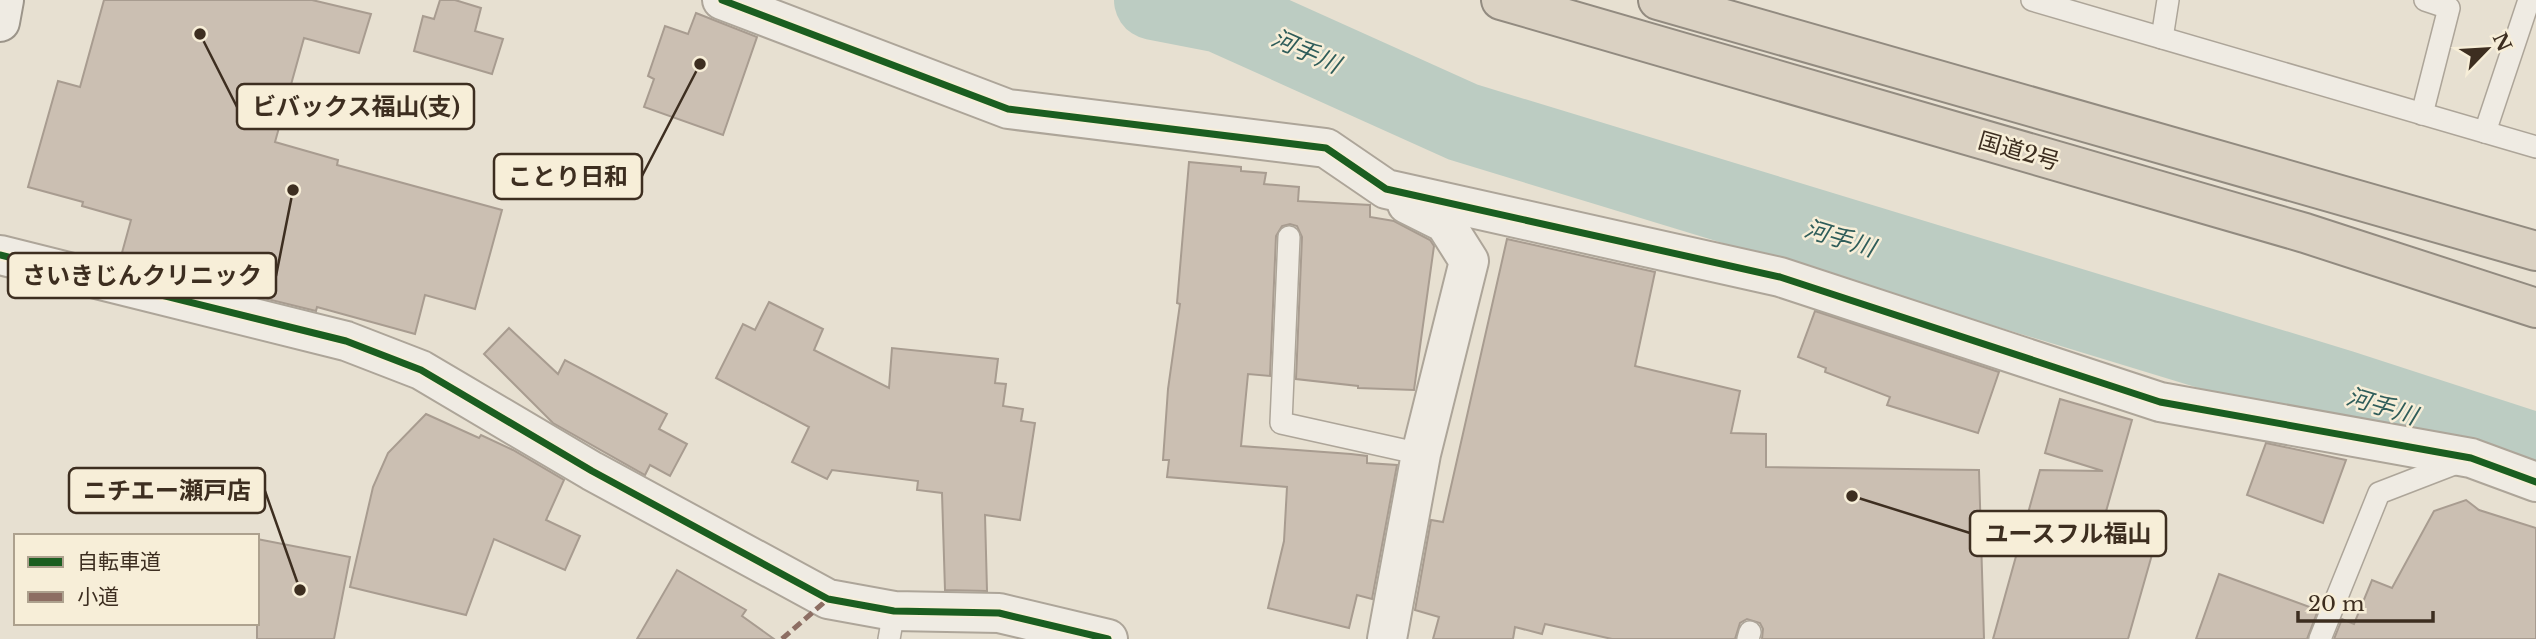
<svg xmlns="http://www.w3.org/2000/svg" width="2536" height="639" viewBox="0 0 2536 639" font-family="'Libre Baskerville','Noto Sans JP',serif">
<rect width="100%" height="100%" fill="#e7e0d1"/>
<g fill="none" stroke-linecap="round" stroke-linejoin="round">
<!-- river -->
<polyline stroke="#bcccc2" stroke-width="80" points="1154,0 1221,13 1463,122 2342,390 2536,453"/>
</g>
<!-- building -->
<g fill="#cbbfb2" stroke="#a89c90" stroke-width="2">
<polygon points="104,0 312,0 371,14 359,53 304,38 275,142 338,160 337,165 502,210 475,309 425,295 415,334 317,307 316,311 141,268 120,260 131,220 82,206 83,202 28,187 58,81 80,87"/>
<polygon points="440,0 455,0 481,8 475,31 503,39 492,74 414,51 423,16 434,19"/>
<polygon points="696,13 757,37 723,135 644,107 654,79 648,76 665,26 688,34"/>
<polygon points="1189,162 1241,167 1241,171 1266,173 1264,184 1299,187 1298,201 1370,205 1370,217 1394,221 1430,240 1434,246 1414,390 1358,388 1358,386 1296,379 1302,237 1297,226 1290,224 1282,226 1276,236 1270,376 1248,374 1241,446 1351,454 1367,456 1367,463 1397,465 1372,599 1357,595 1349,628 1268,608 1284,541 1287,487 1167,477 1169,460 1163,460 1168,389 1180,304 1177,303"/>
<polygon points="1507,239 1655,272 1635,366 1740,391 1731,433 1766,434 1766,467 1979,470 1984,639 1762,639 1763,629 1760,623 1747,619 1740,623 1735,639 1612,639 1545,624 1542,634 1515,627 1513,639 1433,639 1439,617 1415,610 1431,520 1443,522"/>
<polygon points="769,302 823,329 814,350 889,388 892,348 998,359 995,383 1006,384 1003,406 1023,409 1021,421 1035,423 1020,520 985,515 987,591 945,590 942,493 917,490 918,481 832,470 827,479 792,462 809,427 716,378 743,324 755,330"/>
<polygon points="1815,311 1999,372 1978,433 1887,405 1890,397 1825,372 1826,368 1798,357"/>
<polygon points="509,328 558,374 565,360 667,414 659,429 687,444 670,476 650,465 645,475 553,423 484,354"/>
<polygon points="2060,399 2132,420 2103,522 2157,537 2128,639 1993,639 2040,470 2103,471 2045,453"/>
<polygon points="426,414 479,438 481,435 513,450 564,480 546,520 580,536 565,570 494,539 466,615 350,587 373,487 388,453"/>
<polygon points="2266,443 2346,460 2323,523 2247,495"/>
<polygon points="2466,500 2479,510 2536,528 2536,639 2334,639 2342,619 2354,624 2372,580 2392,588 2434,511"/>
<polygon points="257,539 350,557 334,639 257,639"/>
<polygon points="677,570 746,610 742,616 774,639 637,639"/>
<polygon points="2219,574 2318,610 2307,639 2196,639"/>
</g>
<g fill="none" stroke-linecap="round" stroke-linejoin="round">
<!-- lane casing -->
<g stroke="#ada599" stroke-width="24">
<g id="lane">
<polyline points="2032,0 2536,147"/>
<polyline points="2162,38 2168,0"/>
<polyline points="2422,114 2449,8 2425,0"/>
<polyline points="2485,132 2529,0"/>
<polyline points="1289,237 1281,423 1421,454"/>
<polyline points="889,639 894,611"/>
<polyline points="1748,639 1750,632"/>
<polyline points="2320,639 2379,493 2462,461"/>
</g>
</g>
<!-- street casing -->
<g stroke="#ada599" stroke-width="42">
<g id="street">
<polyline points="722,0 1008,109 1326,148 1386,189 1780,277 2160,402 2471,458 2536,482"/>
<polyline points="0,255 346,341 421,370 592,471 828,599 894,611 999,613 1108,639"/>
<polyline points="1387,639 1421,454 1469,261 1445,223 1407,204"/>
</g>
</g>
<!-- secondary casing -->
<g stroke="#9c958a" stroke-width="42">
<polyline id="secondary" points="0,22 4,0"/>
</g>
<!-- highway casing -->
<g stroke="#928b80" stroke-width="42">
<g id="highway">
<polyline points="1501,0 2305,233 2536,308"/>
<polyline points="1658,0 2536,251"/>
</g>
</g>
<!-- lane -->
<use href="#lane" stroke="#efebe3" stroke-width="21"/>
<!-- street -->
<use href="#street" stroke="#efebe3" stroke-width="38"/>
<!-- secondary -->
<use href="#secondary" stroke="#efebe3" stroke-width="38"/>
<!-- highway -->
<use href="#highway" stroke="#dad1c2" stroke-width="38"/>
<!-- quiet -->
<polyline stroke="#8d6e63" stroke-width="5" stroke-dasharray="10 5" stroke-linecap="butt" points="782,639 828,599"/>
<!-- cycleway casing -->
<g stroke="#f7eed8" stroke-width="11">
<g id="cycleway">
<polyline points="722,0 1008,109 1326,148 1386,189 1780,277 2160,402 2471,458 2536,482"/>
<polyline points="0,255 346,341 421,370 592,471 828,599 894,611 999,613 1108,639"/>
</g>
</g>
<!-- cycleway -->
<use href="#cycleway" stroke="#1b5e20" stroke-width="7"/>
</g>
<g text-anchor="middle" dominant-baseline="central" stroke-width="5" stroke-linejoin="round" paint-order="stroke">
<!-- street labels -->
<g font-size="23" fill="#3d2e20" stroke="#f7eed8">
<text transform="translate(2019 151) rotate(16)">国道2号</text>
</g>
<!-- water labels -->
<g font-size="24" font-style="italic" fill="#2f5d5a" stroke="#f7eed8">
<text transform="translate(1306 51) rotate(24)">河手川</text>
<text transform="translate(1840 238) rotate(17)">河手川</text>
<text transform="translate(2382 406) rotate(17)">河手川</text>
</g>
</g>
<!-- callouts -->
<path fill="none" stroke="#3d2e20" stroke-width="2.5" d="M200 34L237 107M700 64L642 176M293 190L276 276M300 590L265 491M1852 496L1970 533"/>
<g fill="#3d2e20" stroke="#f7eed8" stroke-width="2.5">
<circle cx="200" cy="34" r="7"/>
<circle cx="700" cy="64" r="7"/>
<circle cx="293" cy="190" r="7"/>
<circle cx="300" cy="590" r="7"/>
<circle cx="1852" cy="496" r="7"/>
</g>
<g fill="#f7eed8" stroke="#3d2e20" stroke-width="2.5">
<rect x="237" y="84" width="237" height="45" rx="7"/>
<rect x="494" y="154" width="148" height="45" rx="7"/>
<rect x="8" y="253" width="268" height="45" rx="7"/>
<rect x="69" y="468" width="196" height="45" rx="7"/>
<rect x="1970" y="511" width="196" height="45" rx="7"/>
</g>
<g font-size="24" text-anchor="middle" font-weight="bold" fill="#3d2e20">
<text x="356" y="115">ビバックス福山(支)</text>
<text x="568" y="185">ことり日和</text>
<text x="142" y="284">さいきじんクリニック</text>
<text x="167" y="499">ニチエー瀬戸店</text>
<text x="2068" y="542">ユースフル福山</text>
</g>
<!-- legend -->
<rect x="14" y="534" width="245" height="91" fill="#f7eed8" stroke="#ada18e" stroke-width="2"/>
<rect x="28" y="557" width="35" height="10" fill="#1b5e20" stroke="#ada18e" stroke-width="2"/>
<text x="77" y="569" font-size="21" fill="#3d2e20">自転車道</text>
<rect x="28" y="592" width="35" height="10" fill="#8d6e63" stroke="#ada18e" stroke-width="2"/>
<text x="77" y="604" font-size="21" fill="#3d2e20">小道</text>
<!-- north arrow -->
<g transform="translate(2487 49) rotate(65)" stroke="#f7eed8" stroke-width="5" paint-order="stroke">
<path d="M0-5L12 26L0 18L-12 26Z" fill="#3d2e20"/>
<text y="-10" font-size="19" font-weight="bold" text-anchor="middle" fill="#3d2e20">N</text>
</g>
<!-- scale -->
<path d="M2298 611v10h135v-10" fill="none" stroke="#3d2e20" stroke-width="3.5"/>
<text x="2308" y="611" font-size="21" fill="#3d2e20" stroke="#f7eed8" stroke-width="5" paint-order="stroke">20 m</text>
</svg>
